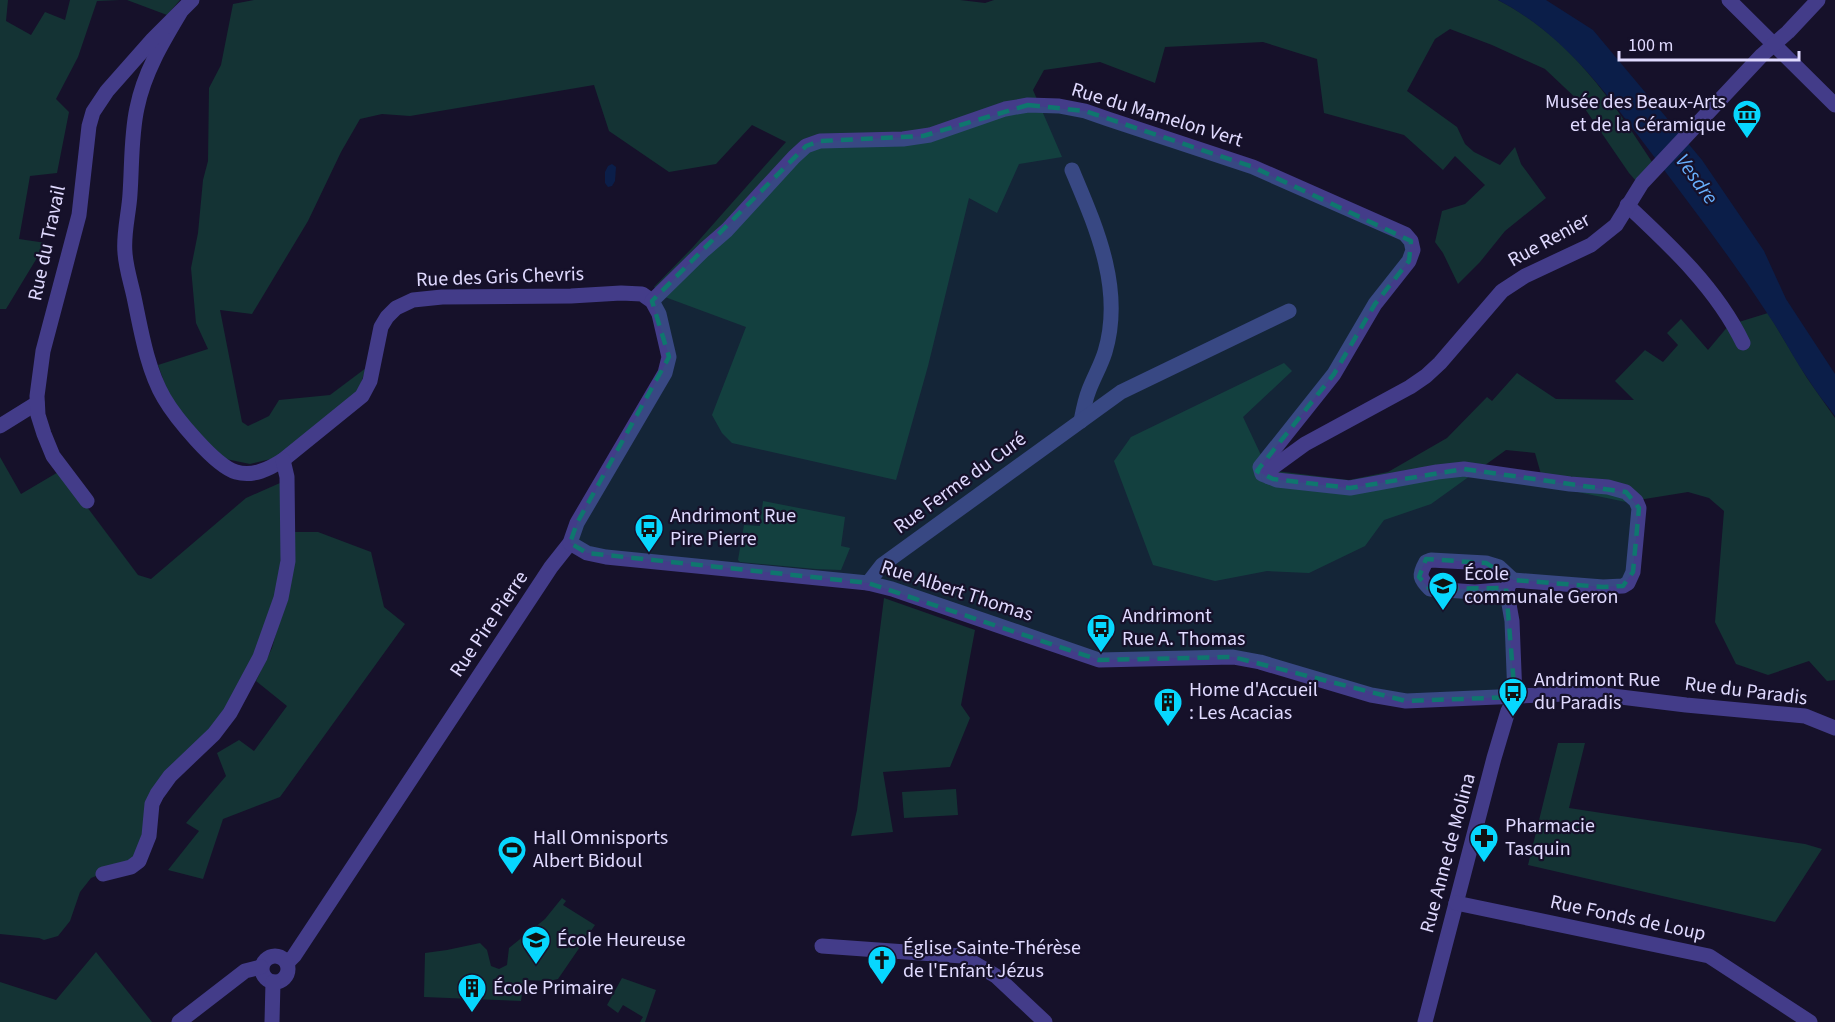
<svg xmlns="http://www.w3.org/2000/svg" width="1835" height="1022" viewBox="0 0 1835 1022" font-family="'Source Sans 3',sans-serif">
<rect width="100%" height="100%" fill="#16112a"/>
<!-- green -->
<g fill="#143334">
<polygon points="0,0 8,0 6,21 31,35 45,12 65,20 70,0 120,0 97,1 78,57 56,99 69,112 57,173 30,176 19,239 46,243 6,309 0,309"/>
<polygon points="127,0 180,0 167,15"/>
<path d="M254 0H960L985 3 994 0H1498C1571 38 1610 98 1654 165L1636 181 1629 173 1581 103 1545 69 1492 45 1450 29 1435 39 1407 91 1457 127 1465 144 1474 152 1500 165 1515 147 1521 164 1546 198 1505 231 1480 262 1458 284 1443 253 1435 242 1442 211 1465 204 1485 185 1455 156 1443 170 1404 135 1324 113 1317 59 1263 42 1165 47 1155 83 1100 62 1044 70 1033 90 1062 157 1019 164 997 213 969 198 928 366 896 480 732 443 722 433 712 415 746 327 665 297 654 287 693 247 786 142 752 125 716 164 669 172 609 131 594 85 410 116 382 114 360 119 341 152 308 221 252 314 220 310 242 422 248 426 269 416 279 400 330 395 366 368 357 395 275 458 250 464 226 459 202 438 170 398 158 365 208 349 196 323 191 268 198 233 203 180 208 161 209 88 221 65 233 4Z"/>
<polygon points="1768,313 1807,378 1835,418 1835,680 1827,681 1809,661 1768,675 1736,664 1715,622 1724,511 1709,498 1688,492 1626,502 1544,485 1535,453 1506,450 1431,504 1384,520 1365,546 1309,573 1267,571 1215,581 1153,565 1114,461 1131,437 1284,363 1292,371 1243,417 1268,470 1349,480 1388,472 1447,438 1487,397 1492,401 1517,373 1556,399 1634,400 1615,381 1645,350 1663,362 1678,345 1667,333 1681,319 1708,350 1729,325"/>
<polygon points="0,457 21,494 60,471 138,575 151,579 246,498 280,483 283,515 280,577 275,607 229,711 168,774 137,856 120,867 91,878 80,892 70,921 58,936 44,940 39,938 0,934"/>
<polygon points="763,501 845,517 841,546 850,548 841,570 816,569 740,562 738,560 744,525 760,526"/>
<polygon points="292,532 318,532 371,552 384,607 405,624 280,797 223,819 203,879 168,870 199,831 186,823 226,776 217,753 239,740 254,751 287,706 256,681 272,648 288,590"/>
<polygon points="884,598 975,630 961,705 970,718 950,767 883,772 893,832 851,836 857,810"/>
<polygon points="1558,743 1585,743 1569,808 1805,844 1822,849 1775,922 1528,865"/>
<polygon points="956,789 958,815 904,818 902,792"/>
<polygon points="562,898 566,901 563,905 595,925 558,979 549,981 524,980 521,1001 424,997 425,953 447,950 480,943 487,950 491,966 499,969 507,965 509,948 545,919"/>
<polygon points="96,952 152,1022 0,1022 0,982 56,1000"/>
<polygon points="622,978 656,990 645,1022 640,1022 643,1017 623,1005 618,1013 607,1005"/>
</g>
<!-- water -->
<g fill="#0b1e49">
<path d="M1498 0H1546L1593 30 1702 160 1764 251 1786 299 1835 374V416C1826 404 1816 392 1808 379 1793 358 1782 334 1767 313 1730 256 1687 201 1646 146 1603 89 1563 34 1498 0Z"/>
<polygon points="612,164 616,167 615,181 612,186 608,187 605,183 605,172 608,166"/>
</g>
<g fill="none" stroke-linecap="round" stroke-linejoin="round">
<!-- minor -->
<g stroke="#433c89" stroke-width="15">
<polyline points="1729,0 1835,105"/>
<path d="M180 13C162 43 144 73 137 108 131 135 132 166 130 194 129 213 123 234 125 253 126 268 131 283 134 297 141 330 147 369 164 398 175 417 215 466 236 472 253 477 269 469 283 460L362 396 370 381 381 327 387 317 396 308 413 300 442 297 571 296 621 293 642 294 652 301 659 314 669 357 665 373 577 523 570 543 551 567 294 956 287 963"/>
<path d="M1072 170C1096 227 1124 289 1105 352 1101 365 1094 377 1089 390 1085 400 1083 411 1081 421"/>
<path d="M1627 205C1671 246 1717 289 1743 343"/>
<polyline points="652,301 704,250 727,230 794,157 806,146 820,141 903,139 930,135 1005,109 1028,105 1059,106 1085,111 1108,119 1253,167 1405,234 1411,241 1413,250 1409,261 1375,304 1334,374 1260,467 1262,474 1277,480 1350,488 1437,472 1464,469 1570,484 1608,487 1626,492 1636,501 1639,508 1633,572 1628,583 1623,586 1603,587 1513,580 1508,586 1507,593 1512,621 1515,697 1508,711 1494,758 1425,1022"/>
<polyline points="0,426 37,403"/>
<polyline points="1269,477 1272,468 1305,444 1410,387 1426,376 1440,363 1502,291 1525,276 1591,245 1616,225 1642,183 1762,55 1788,32 1818,0"/>
<polyline points="87,501 53,456 44,434 38,415 37,396 43,351 79,215 89,126 93,112 107,91 153,39 192,0"/>
<polyline points="570,543 587,553 606,557 868,583 892,589 1099,660 1233,657 1260,662 1371,695 1406,701 1588,693 1686,705 1805,716 1835,728"/>
<polyline points="868,583 882,565 1121,392 1289,311"/>
<path d="M1507 593 1499 590 1475 592 1430 589C1420 578 1418 576 1426 562L1431 560 1486 563 1499 567 1513 580"/>
<polyline points="103,874 131,867 139,861 149,836 152,804 157,794 170,776 214,734 230,713 260,657 281,598 288,561 287,477 283,460"/>
<polyline points="1456,903 1709,956 1810,1022"/>
<polyline points="822,946 962,956 996,976 1045,1022"/>
<circle cx="275" cy="969" r="13"/>
<polyline points="179,1022 245,971 261,967"/>
<polyline points="272,1022 273,982"/>
</g>
</g>
<!-- marked area -->
<path fill="#0f766e" fill-opacity="0.2" stroke="#0f766e" stroke-width="4.5" stroke-dasharray="12 8" stroke-linejoin="round" d="M1028 105 1085 111 1253 167 1411 241 1409 261 1375 304 1334 374 1257 471 1273 479 1350 488 1464 469 1626 492 1639 508 1633 572 1623 586 1603 587 1513 580 1486 563 1426 559 1419 577 1430 589 1506 588 1515 697 1406 701 1233 657 1099 660 868 583 587 553 570 543 577 523 669 357 652 301 806 146 820 141 923 136Z"/>
<!-- icons -->
<defs>
<g id="museum-pin" transform="scale(1.5)"><path d="M0 17L-7.5 6A9.5 9.5 0 1 1 7.5 6Z" fill="#07d7fe" stroke="#16112a"/><path d="M0-6L6-3V-2H-6V-3ZM-5-1h2V3h-2ZM-1-1h2V3h-2ZM3-1h2V3H3ZM-6 4H6V6H-6Z" fill="#111"/></g>
<g id="bus-pin" transform="scale(1.5)"><path d="M0 17L-7.5 6A9.5 9.5 0 1 1 7.5 6Z" fill="#07d7fe" stroke="#16112a"/><path d="M-5-6H5V4H4V6H2V4H-2V6H-4V4H-5ZM-3.5-4V0h7V-4ZM-3.5 1.2v1.5H-2V1.2ZM2 1.2v1.5H3.5V1.2Z" fill="#111"/></g>
<g id="school-pin" transform="scale(1.5)"><path d="M0 17L-7.5 6A9.5 9.5 0 1 1 7.5 6Z" fill="#07d7fe" stroke="#16112a"/><path d="M0-5L7-2L0 1L-7-2ZM-4 1L0 2.5L4 1V4Q0 6-4 4Z" fill="#111"/></g>
<g id="building-pin" transform="scale(1.5)"><path d="M0 17L-7.5 6A9.5 9.5 0 1 1 7.5 6Z" fill="#07d7fe" stroke="#16112a"/><path d="M-4-6H4V6H1V3H-1V6H-4ZM-2.5-4.3h1.7v1.8h-1.7ZM.8-4.3h1.7v1.8H.8ZM-2.5-1h1.7V.8h-1.7ZM.8-1h1.7V.8H.8Z" fill="#111"/></g>
<g id="pharmacy-pin" transform="scale(1.5)"><path d="M0 17L-7.5 6A9.5 9.5 0 1 1 7.5 6Z" fill="#07d7fe" stroke="#16112a"/><path d="M-2-6h4v4h4v4h-4v4h-4v-4h-4v-4h4Z" fill="#111"/></g>
<g id="stadium-pin" transform="scale(1.5)"><path d="M0 17L-7.5 6A9.5 9.5 0 1 1 7.5 6Z" fill="#07d7fe" stroke="#16112a"/><path d="M0-5a6.5 5 0 1 0 0 10a6.5 5 0 1 0 0-10ZM-3.5-1.8h7v3.6h-7Z" fill="#111"/></g>
<g id="church-pin" transform="scale(1.5)"><path d="M0 17L-7.5 6A9.5 9.5 0 1 1 7.5 6Z" fill="#07d7fe" stroke="#16112a"/><path d="M-1.2-6h2.4v3.5h3.3v2.4h-3.3V6h-2.4V-.1h-3.3v-2.4h3.3Z" fill="#111"/></g>
</defs>
<g fill-rule="evenodd">
<use href="#museum-pin" x="1747" y="114"/>
<use href="#bus-pin" x="649" y="528"/>
<use href="#school-pin" x="1443" y="586"/>
<use href="#bus-pin" x="1101" y="628"/>
<use href="#bus-pin" x="1513" y="692"/>
<use href="#building-pin" x="1168" y="702"/>
<use href="#pharmacy-pin" x="1484" y="838"/>
<use href="#stadium-pin" x="512" y="850"/>
<use href="#school-pin" x="536" y="940"/>
<use href="#church-pin" x="882" y="960"/>
<use href="#building-pin" x="472" y="988"/>
</g>
<g text-anchor="middle" dominant-baseline="central" stroke-width="4.5" stroke-linejoin="round" paint-order="stroke">
<!-- poi labels -->
<g font-size="20" fill="#e0daff" stroke="#16112a" text-anchor="start">
<text x="1726" y="102" text-anchor="end">Musée des Beaux-Arts<tspan x="1726" dy="23">et de la Céramique</tspan></text>
<text x="670" y="516">Andrimont Rue<tspan x="670" dy="23">Pire Pierre</tspan></text>
<text x="1464" y="574">École<tspan x="1464" dy="23">communale Geron</tspan></text>
<text x="1122" y="616">Andrimont<tspan x="1122" dy="23">Rue A. Thomas</tspan></text>
<text x="1534" y="680">Andrimont Rue<tspan x="1534" dy="23">du Paradis</tspan></text>
<text x="1189" y="690">Home d'Accueil<tspan x="1189" dy="23">: Les Acacias</tspan></text>
<text x="1505" y="826">Pharmacie<tspan x="1505" dy="23">Tasquin</tspan></text>
<text x="533" y="838">Hall Omnisports<tspan x="533" dy="23">Albert Bidoul</tspan></text>
<text x="557" y="940">École Heureuse</text>
<text x="903" y="948">Église Sainte-Thérèse<tspan x="903" dy="23">de l'Enfant Jézus</tspan></text>
<text x="493" y="988">École Primaire</text>
</g>
<!-- street labels -->
<g font-size="20" fill="#e0daff" stroke="#16112a">
<text transform="translate(1157 115) rotate(17)">Rue du Mamelon Vert</text>
<text transform="translate(1549 240) rotate(-29)">Rue Renier</text>
<text transform="translate(47 243) rotate(-78)">Rue du Travail</text>
<text transform="translate(500 277) rotate(-2)">Rue des Gris Chevris</text>
<text transform="translate(960 483) rotate(-36)">Rue Ferme du Curé</text>
<text transform="translate(957 591) rotate(18)">Rue Albert Thomas</text>
<text transform="translate(489 624) rotate(-56)">Rue Pire Pierre</text>
<text transform="translate(1746 691) rotate(7)">Rue du Paradis</text>
<text transform="translate(1448 853) rotate(-75)">Rue Anne de Molina</text>
<text transform="translate(1628 918) rotate(12)">Rue Fonds de Loup</text>
</g>
<!-- water labels -->
<g font-size="21" font-style="italic" fill="#68b0fe" stroke="#16112a">
<text transform="translate(1697 179) rotate(54)">Vesdre</text>
</g>
</g>
<!-- scale -->
<path d="M1619 51v9h180v-9" fill="none" stroke="#e0daff" stroke-width="3"/>
<text x="1628" y="51" font-size="18" fill="#e0daff" stroke="#16112a" stroke-width="4.5" paint-order="stroke">100 m</text>
</svg>
